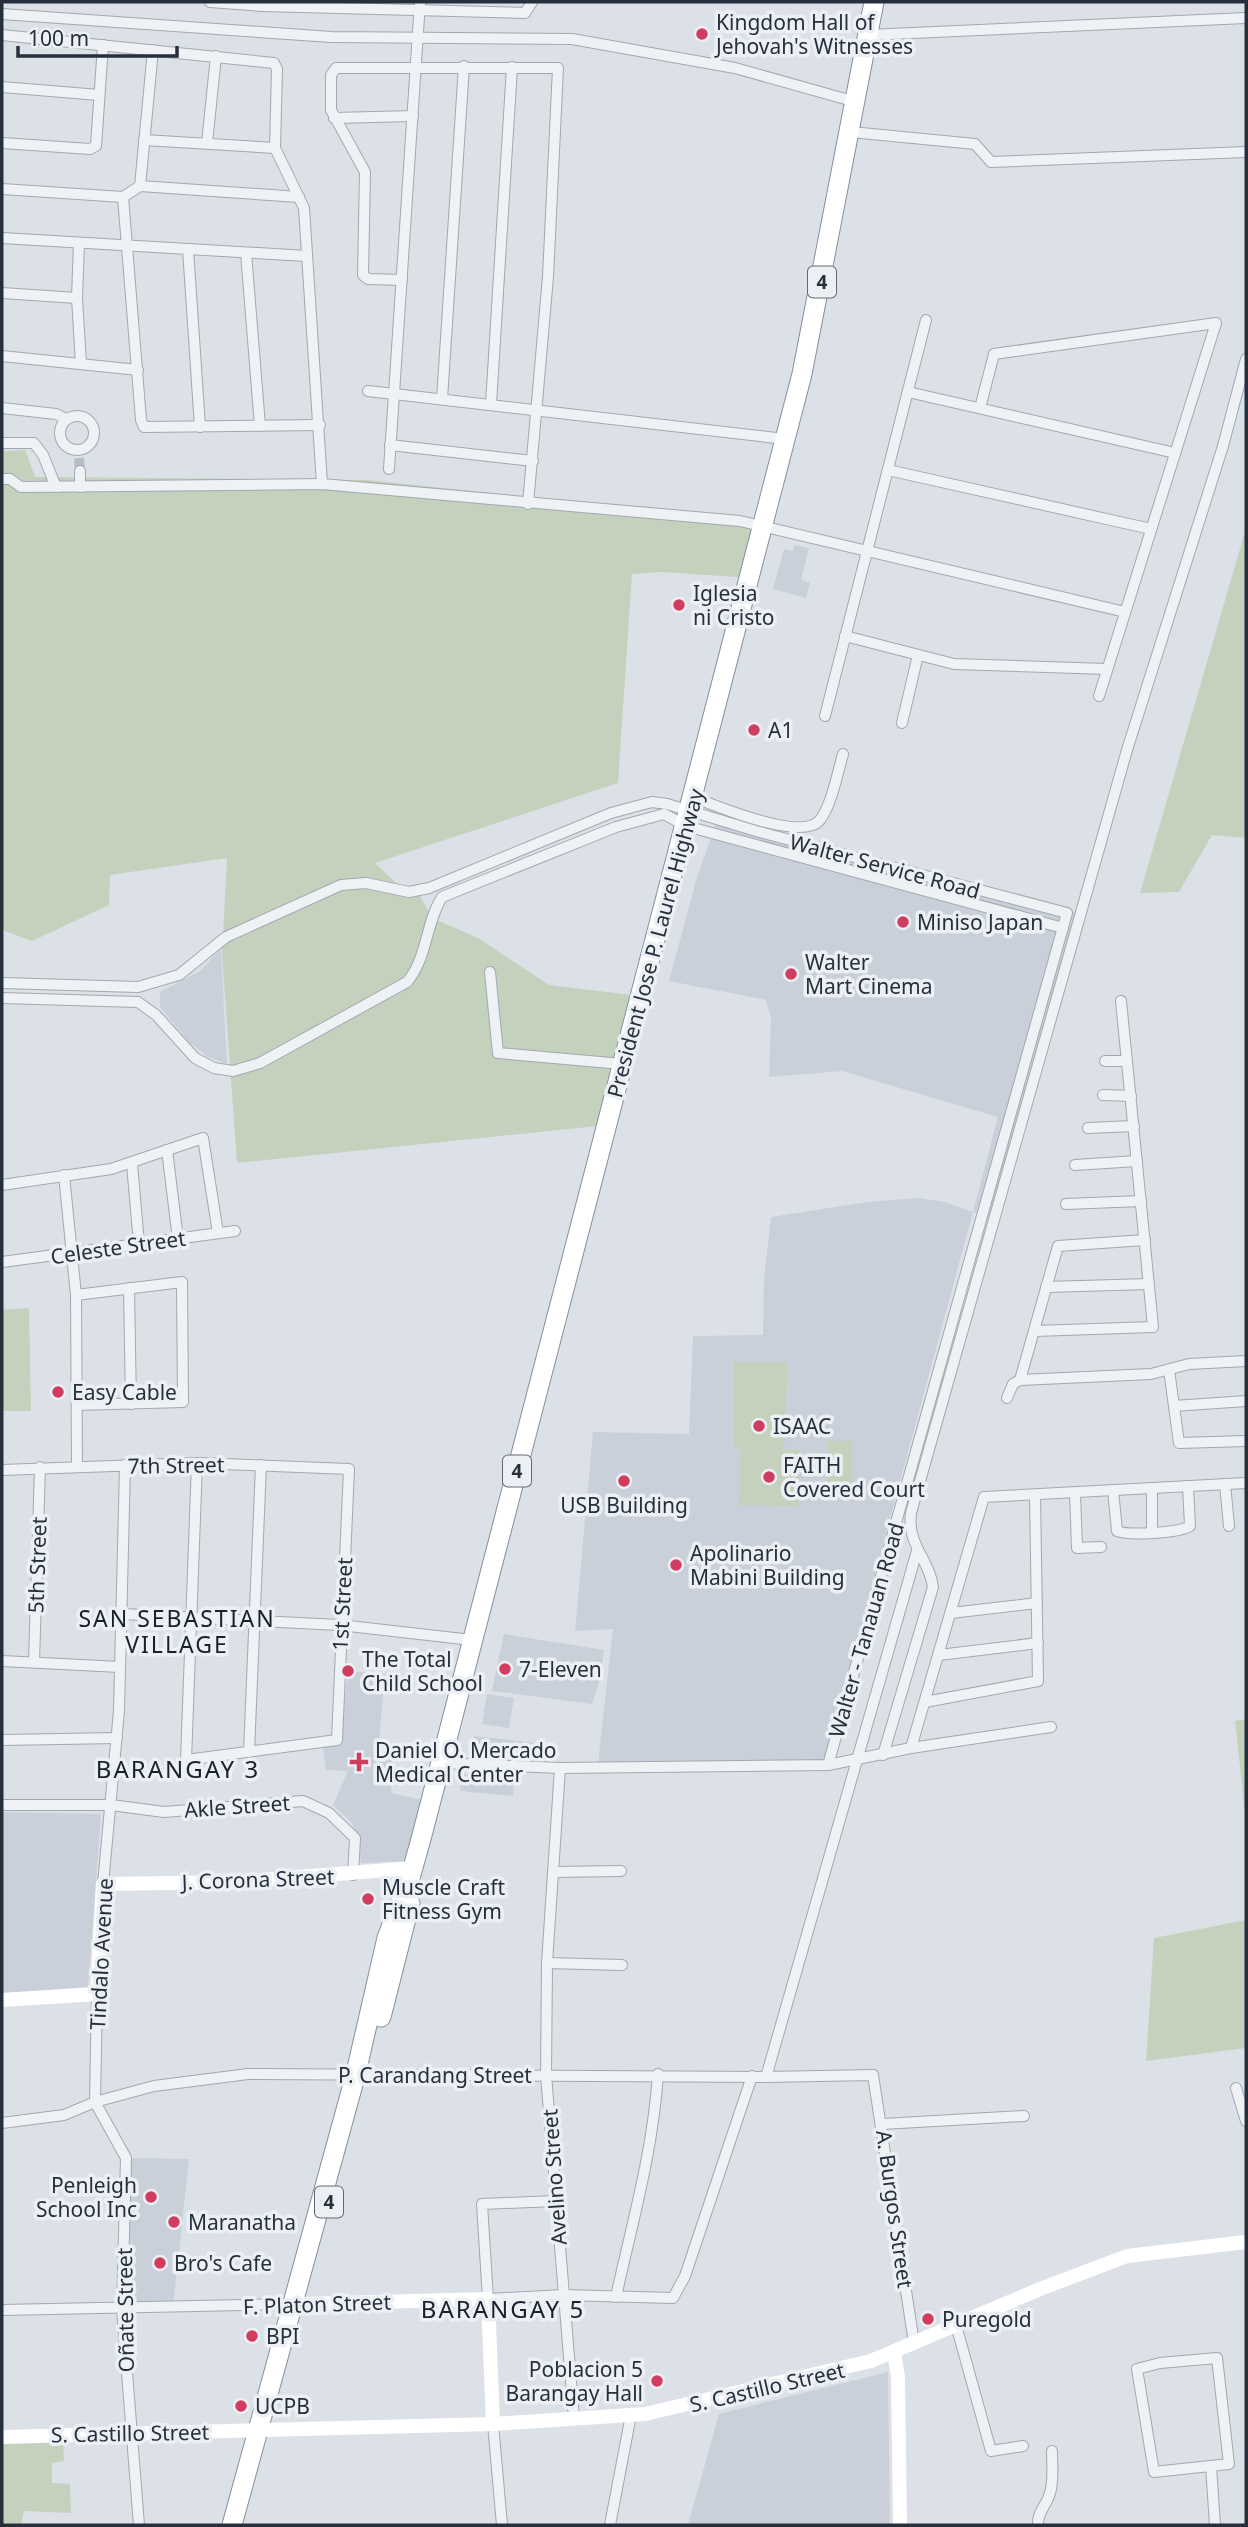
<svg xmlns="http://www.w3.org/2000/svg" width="1248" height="2527" viewBox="0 0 1248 2527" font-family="'Noto Sans',sans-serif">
<rect width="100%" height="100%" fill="#dce1e7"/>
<!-- built -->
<g fill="#cad0d9">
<polygon points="794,545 809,548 801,580 810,583 806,598 773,589 784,549 793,551"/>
<polygon points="718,817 1083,914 992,1217 973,1212 824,1762 598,1764 613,1629 575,1631 593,1432 689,1434 693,1336 763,1335 764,1278 771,1217 867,1202 918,1198 945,1202 973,1212 998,1117 842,1071 769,1077 771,1018 766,1000 669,981 696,881"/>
<polygon points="221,949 225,1029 227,1064 207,1056 190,1043 160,1007 160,992 200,971"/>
<polygon points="504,1634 604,1650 600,1680 592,1704 492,1691"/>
<polygon points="348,1671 385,1674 378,1753 393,1754 391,1793 427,1801 410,1861 361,1863 357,1833 351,1822 333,1805 348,1771 326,1770 323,1747 340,1743"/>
<polygon points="487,1694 514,1698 509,1728 482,1724"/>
<polygon points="474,1736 537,1743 535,1761 495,1757 494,1763 472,1760"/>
<polygon points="462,1774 514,1780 513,1796 460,1791"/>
<polygon points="2,1812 101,1814 88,1987 2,1993"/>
<polygon points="126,2158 189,2159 173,2307 122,2309"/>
<polygon points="888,2372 890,2525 688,2525 719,2414"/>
</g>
<!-- green -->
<g fill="#c4d1bd">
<polygon points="25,450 35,477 367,480 635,508 763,527 750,578 663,572 632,574 618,783 375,863 405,892 417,890 432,918 478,938 549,985 640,996 607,1125 237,1163 222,955 227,858 110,875 109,905 32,941 2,930 2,451"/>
<polygon points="1246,528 1246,838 1212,835 1179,892 1140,893"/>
<polygon points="29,1308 31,1411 2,1411 2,1310"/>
<polygon points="734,1362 788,1362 784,1449 748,1448 799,1450 799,1506 739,1505 740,1448 734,1448"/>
<polygon points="828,1441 853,1441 852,1485 827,1484"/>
<polygon points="1246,1719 1246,1821 1235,1721"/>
<polygon points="1246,1920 1246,2048 1146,2061 1154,1938"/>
<polygon points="63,2435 64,2461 52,2463 52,2483 70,2484 71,2513 24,2511 21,2525 2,2525 2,2437"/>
</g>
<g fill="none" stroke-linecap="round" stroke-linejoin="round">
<!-- street-tunnel -->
<polyline stroke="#b8bec5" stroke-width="10" stroke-dasharray="10 5" stroke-linecap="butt" points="79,458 80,471"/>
<!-- street casing -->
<g stroke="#a2a8b1" stroke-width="12">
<g id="street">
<polyline points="210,2 262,6 525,13 532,2"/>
<polyline points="2,14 331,37 572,39 735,68 856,102"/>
<polyline points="2,35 274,63 277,69 275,148 304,208 322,484"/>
<polyline points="868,35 1246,18"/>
<polyline points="2,87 99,95"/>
<polyline points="334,118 413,116"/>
<polyline points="851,132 975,144 991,162 1246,152"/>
<polyline points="144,140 275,148"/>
<polyline points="2,143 90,149 96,146 103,45"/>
<polyline points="207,143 216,56"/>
<polyline points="140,186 153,50"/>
<polyline points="2,189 123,197 140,186 299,197"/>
<polyline points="123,197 141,420 144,427 320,425"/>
<polyline points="2,238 307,256"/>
<polyline points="79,243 77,298 81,364"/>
<polyline points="188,249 200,427"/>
<polyline points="246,253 260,426"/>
<polyline points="402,280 368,279 363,275 365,172 331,110 331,75 336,68 558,68 548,277 528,504"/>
<polyline points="2,293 77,298"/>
<polyline points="2,356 138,370"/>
<polyline points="368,391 785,439"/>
<polyline points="908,392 1175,453"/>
<polyline points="442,399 464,66"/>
<polyline points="491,404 512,67"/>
<polyline points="2,408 56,414 66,419"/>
<polyline points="980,408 994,354 1216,323 1099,696"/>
<circle cx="77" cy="433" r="17"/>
<polyline points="2,443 34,443 43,455 56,487"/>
<polyline points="390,445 533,461"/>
<polyline points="389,469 420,2"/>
<polyline points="888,470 1151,529"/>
<polyline points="80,471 80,487"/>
<polyline points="2,479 10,479 21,487 322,484 740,521 1125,612"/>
<polyline points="845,636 954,664 1107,669"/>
<polyline points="825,716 926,320"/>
<polyline points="902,723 918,655"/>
<path d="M693 797C716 806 800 841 819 821 831 808 838 771 843 754"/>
<polyline points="490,972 498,1053 622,1064"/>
<polyline points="2,983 138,987 179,975 226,937 341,885 366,883 409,892 429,888 611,813 652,802 667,804 756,831 1067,913 828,1765"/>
<path d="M2 998 138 1002 156 1015 195 1058 214 1068 233 1071 260 1063 407 982C428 957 425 924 442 897L616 827 664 814 686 826 1063 928"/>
<polyline points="1105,1061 1127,1061"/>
<polyline points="1103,1095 1131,1096"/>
<polyline points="1088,1128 1134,1126"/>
<polyline points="167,1150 178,1239"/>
<polyline points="132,1164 139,1244"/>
<polyline points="1075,1165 1137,1161"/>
<polyline points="64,1175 76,1295 77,1466"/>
<polyline points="2,1185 111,1169 203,1138 218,1233"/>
<polyline points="1066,1204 1141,1201"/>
<polyline points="2,1262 235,1231"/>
<polyline points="1046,1287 1149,1284"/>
<polyline points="129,1288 131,1404"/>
<polyline points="76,1295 182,1282 183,1402 77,1405"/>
<polyline points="1034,1331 1153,1327 1121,1001"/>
<polyline points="1169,1370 1179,1443 1246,1441"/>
<polyline points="1020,1380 1058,1246 1145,1240"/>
<polyline points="1007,1398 1013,1384 1020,1380 1151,1374 1189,1364 1246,1361"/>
<polyline points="1174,1406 1246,1401"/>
<polyline points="2,1470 197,1463 349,1469 337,1740 186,1760 197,1463"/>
<polyline points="1225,1484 1229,1526"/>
<polyline points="1152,1488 1152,1532"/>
<path d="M1113 1490 1117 1531C1129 1536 1179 1533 1190 1526L1188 1486"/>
<polyline points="1075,1493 1077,1548 1101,1547"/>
<polyline points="951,1613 1037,1603"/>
<polyline points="123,1614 340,1625 472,1640"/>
<polyline points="939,1655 1038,1643"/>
<polyline points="2,1661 120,1667"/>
<polyline points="34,1662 40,1467"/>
<polyline points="925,1702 1038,1681 1035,1495"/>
<polyline points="2,1740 117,1738"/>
<polyline points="911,1748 984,1497 1246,1483"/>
<polyline points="249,1752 261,1465"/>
<path d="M883 1755 933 1587C929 1558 907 1546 911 1513L1127 750 1223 446 1246 359"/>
<polyline points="441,1763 560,1768 828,1765 911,1748 1051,1727"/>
<polyline points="560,1768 547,1963 546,2075 574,2418"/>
<polyline points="2,1805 111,1805 164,1812 303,1801 329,1813 355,1838 353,1875"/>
<polyline points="553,1872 621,1871"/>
<polyline points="103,1884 119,1711 125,1465"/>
<polyline points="547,1963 622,1965"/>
<polyline points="97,1994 95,2102 126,2158 122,2309 139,2525"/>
<polyline points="766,2077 917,1551"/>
<polyline points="1236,2088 1246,2121"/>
<polyline points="2,2123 64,2115 95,2102 154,2086 248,2074 766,2077 873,2075 914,2343"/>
<polyline points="882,2124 1024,2116"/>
<polyline points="556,2201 482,2204 488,2299 563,2295 673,2298 685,2276 752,2076"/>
<path d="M616 2297C632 2223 653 2151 658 2074"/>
<polyline points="2,2310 296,2304"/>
<polyline points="956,2325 991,2451 1023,2446"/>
<polygon points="1217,2358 1229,2464 1154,2472 1137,2369 1160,2363"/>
<polyline points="493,2424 502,2525"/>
<polyline points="1211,2466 1215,2525"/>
<polyline points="610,2525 631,2415"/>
<path d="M1038 2525C1037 2512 1047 2505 1050 2493 1054 2480 1052 2465 1052 2451"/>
</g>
</g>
<!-- highway casing -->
<g stroke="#83909e" stroke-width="21">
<g id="highway">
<polyline points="381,2017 410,1903"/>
<polyline points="232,2525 355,2077 387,1938 410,1878 421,1839 802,374 874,2"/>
</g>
</g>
<!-- street -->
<use href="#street" stroke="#eff2f5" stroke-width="10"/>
<!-- secondary -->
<g stroke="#fff" stroke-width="14">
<polyline points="2,2000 97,1994 103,1884 236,1882 413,1868"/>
<polyline points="301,2304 488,2299 493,2424"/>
<polyline points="894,2352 898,2377 900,2525"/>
<polyline points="2,2437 493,2424 645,2414 871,2361 1040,2289 1127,2256 1246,2242"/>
</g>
<!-- highway -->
<use href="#highway" stroke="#fff" stroke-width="19"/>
</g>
<!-- markers -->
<g fill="#d03d5f" stroke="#ecf0f5" stroke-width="2.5">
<circle cx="702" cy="34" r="7"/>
<circle cx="679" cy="605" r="7"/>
<circle cx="754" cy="730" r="7"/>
<circle cx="903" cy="922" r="7"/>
<circle cx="791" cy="974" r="7"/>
<circle cx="58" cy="1392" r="7"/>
<circle cx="759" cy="1426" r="7"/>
<circle cx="769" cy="1477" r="7"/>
<circle cx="624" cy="1481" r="7"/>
<circle cx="676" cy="1565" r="7"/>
<circle cx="505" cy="1669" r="7"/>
<circle cx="348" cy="1671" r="7"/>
<path d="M355.5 1751.5h7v7h7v7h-7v7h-7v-7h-7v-7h7z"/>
<circle cx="368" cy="1899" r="7"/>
<circle cx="151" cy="2197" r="7"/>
<circle cx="174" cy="2222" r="7"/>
<circle cx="160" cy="2263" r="7"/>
<circle cx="928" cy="2319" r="7"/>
<circle cx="252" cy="2336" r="7"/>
<circle cx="657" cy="2381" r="7"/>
<circle cx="241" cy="2406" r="7"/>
</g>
<g text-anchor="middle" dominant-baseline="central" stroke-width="7" stroke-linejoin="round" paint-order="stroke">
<!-- shield labels -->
<g fill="#ecf0f5" stroke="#616a74" stroke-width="2">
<rect x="808" y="266.5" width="28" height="31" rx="5"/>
<rect x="503" y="1455.5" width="28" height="31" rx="5"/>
<rect x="315" y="2186.5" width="28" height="31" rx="5"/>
</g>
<g font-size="19" font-weight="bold" fill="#26303d">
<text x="822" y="282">4</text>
<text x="517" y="1471">4</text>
<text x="329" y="2202">4</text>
</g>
<!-- poi labels -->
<g font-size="21" fill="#26303d" stroke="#ecf0f5" text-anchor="start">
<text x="716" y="22">Kingdom Hall of<tspan x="716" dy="24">Jehovah's Witnesses</tspan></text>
<text x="693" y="593">Iglesia<tspan x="693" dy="24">ni Cristo</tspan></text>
<text x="768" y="730">A1</text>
<text x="917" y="922">Miniso Japan</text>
<text x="805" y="962">Walter<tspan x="805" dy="24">Mart Cinema</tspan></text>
<text x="72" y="1392">Easy Cable</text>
<text x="773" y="1426">ISAAC</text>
<text x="783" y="1465">FAITH<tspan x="783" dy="24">Covered Court</tspan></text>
<text x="624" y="1505" text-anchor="middle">USB Building</text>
<text x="690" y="1553">Apolinario<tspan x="690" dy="24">Mabini Building</tspan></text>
<text x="362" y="1659">The Total<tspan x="362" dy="24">Child School</tspan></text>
<text x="519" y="1669">7-Eleven</text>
<text x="375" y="1750">Daniel O. Mercado<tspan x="375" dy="24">Medical Center</tspan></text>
<text x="382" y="1887">Muscle Craft<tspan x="382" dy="24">Fitness Gym</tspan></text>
<text x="137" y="2185" text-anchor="end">Penleigh<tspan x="137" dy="24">School Inc</tspan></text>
<text x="188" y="2222">Maranatha</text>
<text x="174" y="2263">Bro's Cafe</text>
<text x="942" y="2319">Puregold</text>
<text x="266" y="2336">BPI</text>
<text x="643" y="2369" text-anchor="end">Poblacion 5<tspan x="643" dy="24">Barangay Hall</tspan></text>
<text x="255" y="2406">UCPB</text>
</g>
<!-- street labels -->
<g font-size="21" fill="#26303d" stroke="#ecf0f5">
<text transform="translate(885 866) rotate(15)">Walter Service Road</text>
<text transform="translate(655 943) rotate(-75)">President Jose P. Laurel Highway</text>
<text transform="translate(118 1247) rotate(-8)">Celeste Street</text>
<text transform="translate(176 1465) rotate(-1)">7th Street</text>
<text transform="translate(37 1565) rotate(-88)">5th Street</text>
<text transform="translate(342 1604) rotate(-87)">1st Street</text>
<text transform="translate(866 1630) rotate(-74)">Walter - Tanauan Road</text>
<text transform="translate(237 1806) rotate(-4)">Akle Street</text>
<text transform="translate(258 1879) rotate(-2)">J. Corona Street</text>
<text transform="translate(101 1954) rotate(-87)">Tindalo Avenue</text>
<text x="435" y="2075">P. Carandang Street</text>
<text transform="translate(554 2177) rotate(-94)">Avelino Street</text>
<text transform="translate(895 2209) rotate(82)">A. Burgos Street</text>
<text transform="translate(317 2304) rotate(-2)">F. Platon Street</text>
<text transform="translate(125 2310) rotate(-91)">Oñate Street</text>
<text transform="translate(767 2387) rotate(-13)">S. Castillo Street</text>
<text transform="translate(130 2433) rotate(-1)">S. Castillo Street</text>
</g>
<!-- neighbourhood labels -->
<g font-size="23" letter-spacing="2" fill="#18212e" stroke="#ecf0f5">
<text x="177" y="1618">SAN SEBASTIAN<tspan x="177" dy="26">VILLAGE</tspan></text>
</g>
<!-- quarter labels -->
<g font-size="24" letter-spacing="2" fill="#18212e" stroke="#ecf0f5">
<text x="178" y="1768">BARANGAY 3</text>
<text x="503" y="2308">BARANGAY 5</text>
</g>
</g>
<!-- border -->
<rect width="1248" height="2527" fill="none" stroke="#26303d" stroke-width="7"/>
<!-- scale -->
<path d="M18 46v10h159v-10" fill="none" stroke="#26303d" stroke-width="3.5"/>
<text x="28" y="46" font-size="21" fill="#26303d" stroke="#ecf0f5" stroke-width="5" paint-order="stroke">100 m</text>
</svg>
